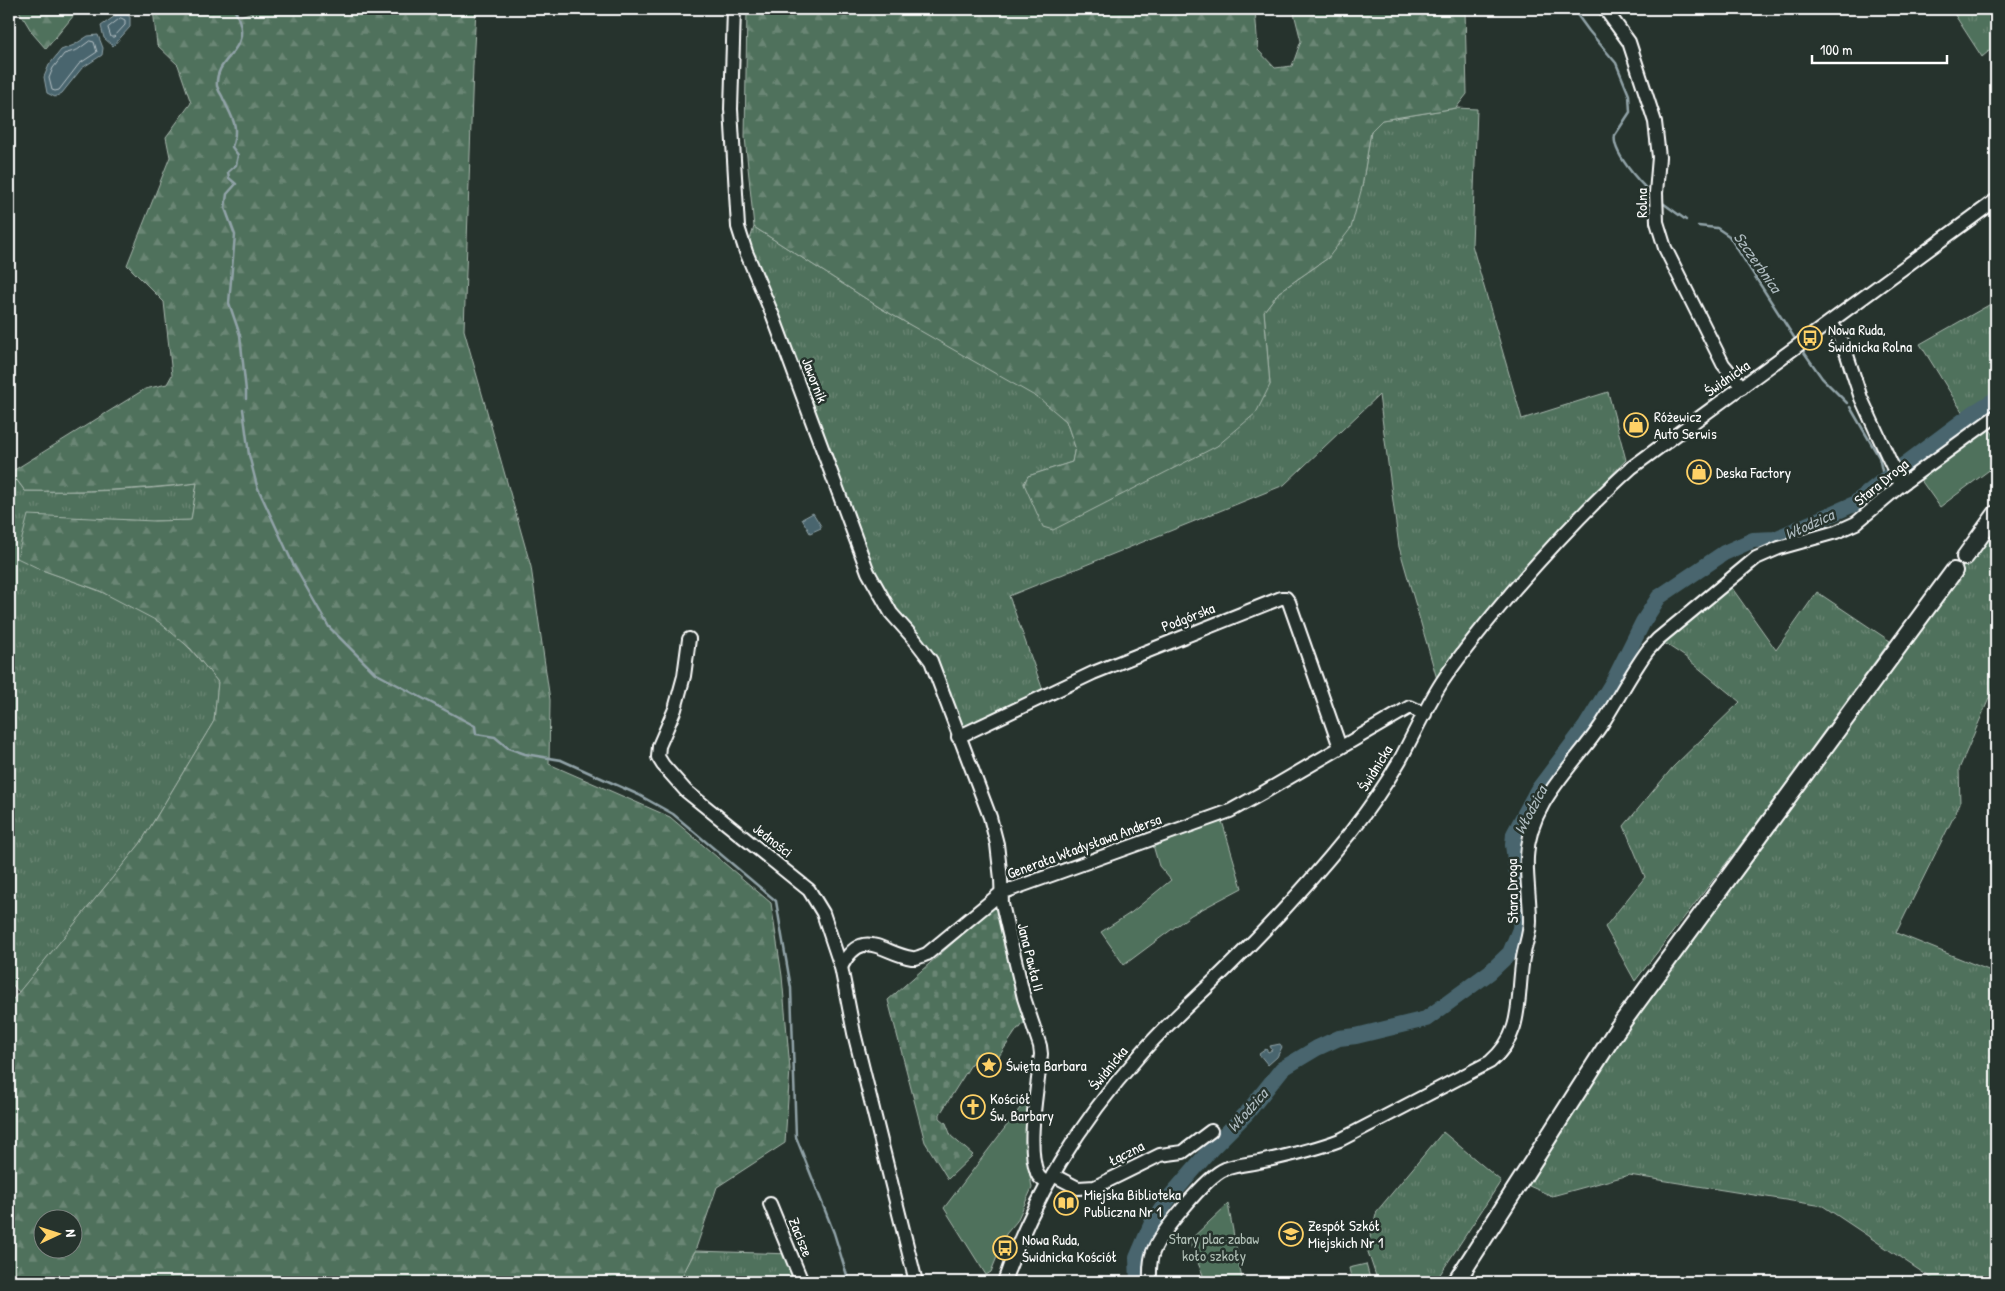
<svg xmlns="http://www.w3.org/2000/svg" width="2005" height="1291" viewBox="0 0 2005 1291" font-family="'Patrick Hand',sans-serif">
<defs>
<pattern id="grass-tufts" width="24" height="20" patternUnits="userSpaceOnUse" patternTransform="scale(1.25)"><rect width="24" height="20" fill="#50715c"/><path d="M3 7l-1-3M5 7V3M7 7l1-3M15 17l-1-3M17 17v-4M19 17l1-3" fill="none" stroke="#6a8674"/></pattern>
<pattern id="forest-firs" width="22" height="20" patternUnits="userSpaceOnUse" patternTransform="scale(1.25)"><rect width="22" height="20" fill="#50715c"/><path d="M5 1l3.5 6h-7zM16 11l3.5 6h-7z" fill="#6a8674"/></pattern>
<pattern id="cemetery-stones" width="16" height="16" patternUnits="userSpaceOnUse" patternTransform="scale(1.25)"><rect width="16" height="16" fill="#50715c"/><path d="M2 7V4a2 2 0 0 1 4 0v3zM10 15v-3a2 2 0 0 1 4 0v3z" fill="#6a8674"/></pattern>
</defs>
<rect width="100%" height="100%" fill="#26332d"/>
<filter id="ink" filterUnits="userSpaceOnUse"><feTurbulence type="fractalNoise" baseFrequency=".02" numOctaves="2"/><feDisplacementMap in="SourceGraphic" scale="10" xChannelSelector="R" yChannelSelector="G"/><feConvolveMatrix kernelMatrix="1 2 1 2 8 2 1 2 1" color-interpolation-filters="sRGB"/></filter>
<g filter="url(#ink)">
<!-- grass -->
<g fill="url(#grass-tufts)" stroke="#a8b8ae">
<polygon points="1951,9 1996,9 1996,45 1982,57"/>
<polygon points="1456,108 1477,109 1472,245 1522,419 1608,392 1626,460 1527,564 1437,679 1399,547 1379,395 1284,485 1009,596 1045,696 958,737 931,661 891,613 746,252 754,227 882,309 1041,398 1066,421 1075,447 1072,462 1028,476 1024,484 1270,385 1264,311 1279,292 1328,258 1362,187 1371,131 1382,120"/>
<polygon points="1996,301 1996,399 1975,412 1963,413 1920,344"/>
<path d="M9 470 25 491C82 492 140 491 197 483L191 521H154L42 570C82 584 123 598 158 621 182 637 200 660 218 682L214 721 140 844 19 992 9 981Z"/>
<polygon points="1996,529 1996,682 1959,769 1960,804 1896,933 1996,973 1996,1282 1937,1282 1823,1206 1629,1175 1552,1196 1520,1182 1618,1028 1965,557 1974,560"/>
<polygon points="1727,581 1776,650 1817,592 1890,641 1754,827 1635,981 1605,927 1645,877 1624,826 1673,767 1740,702 1684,656 1658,639"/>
<polygon points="1443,1132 1501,1181 1435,1282 1378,1282 1367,1249 1377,1211"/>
<polygon points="695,1251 792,1254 803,1282 679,1282"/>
</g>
<!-- forest -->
<g fill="url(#forest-firs)" stroke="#a8b8ae" fill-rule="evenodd">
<polygon points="18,9 79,9 46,49 33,34"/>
<path d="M153 9H237V17L253 12 255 9H476L473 66 464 330 531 567 550 700 549 764 670 817 771 903 782 976 790 1069 785 1143 717 1187 695 1251 679 1282H9V1004L140 844 214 721 218 682 191 649 159 622 98 590 42 570 17 558 28 515 154 521 191 520 197 483C139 490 82 492 25 491L11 472 145 389 167 384 172 375 164 302 127 265 170 157 166 137 191 103 178 65 157 45ZM72 1218V1248H42V1218Z"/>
<polygon points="747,9 1255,9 1258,50 1275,68 1292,66 1301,41 1293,9 1465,9 1467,94 1456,108 1382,120 1371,131 1362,187 1351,228 1328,258 1279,292 1264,311 1270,385 1256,413 1217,446 1053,530 1043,527 1024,484 1028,476 1072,462 1075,447 1066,421 1040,399 882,309 754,227 745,137"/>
</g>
<!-- cemetery -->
<polygon fill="url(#cemetery-stones)" stroke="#a8b8ae" points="996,905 1025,1021 1020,1028 1018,1028 995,1062 982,1055 977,1055 940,1114 940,1118 946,1123 951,1136 973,1155 948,1179 925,1142 888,1000"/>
<!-- park -->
<g fill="#50715c" stroke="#a8b8ae">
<polygon points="1989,428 1996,438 1996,465 1940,507 1920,479"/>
<polygon points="1222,821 1242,888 1191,915 1124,965 1101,932 1132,912 1171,880 1159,866 1153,845"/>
<polygon points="1030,1095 1025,1142 1032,1188 1017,1221 1006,1234 991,1272 986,1275 944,1208"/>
<polygon points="1228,1204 1242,1279 1226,1282 1195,1282 1194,1278 1203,1275 1189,1241"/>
<polygon points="1366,1264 1371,1282 1352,1282 1349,1268"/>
</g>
<!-- water -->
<g fill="#48656e" stroke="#91a3a8">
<polygon points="122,11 130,17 130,27 113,46 104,38 101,26"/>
<polygon points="98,35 103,48 102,55 82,68 62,93 55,97 47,93 44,77 49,65 61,50 74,45 88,36"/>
<polygon points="813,513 821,526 821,528 810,533 802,519"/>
<polygon points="1280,1044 1282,1047 1277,1057 1268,1065 1259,1054 1266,1049 1268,1052 1272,1050 1270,1046"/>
</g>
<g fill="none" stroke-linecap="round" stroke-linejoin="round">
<!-- shore -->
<g stroke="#b6c1c5" stroke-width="1">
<polygon points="121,18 125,20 125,25 114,37 111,37 108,28"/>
<polygon points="90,41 94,42 97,52 79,64 59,90 55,91 52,90 49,78 53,68 64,54 77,50"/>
</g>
<!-- stream -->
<g stroke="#91a3a8" stroke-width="2.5">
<path d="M234 9C258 52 214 54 217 86 218 89 220 93 222 96 231 117 240 124 232 147L238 155 236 165 228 172 229 178 236 184 227 194 225 208 235 235 229 303 240 335 246 391V399"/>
<path d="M1573 9 1589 31 1616 63 1629 95 1630 112 1615 135C1611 152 1640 183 1652 194"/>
<polyline points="1660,201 1686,220"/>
<polyline points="1698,226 1717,228 1729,236 1797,342"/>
<polyline points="1801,348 1822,378 1847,403"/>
<polyline points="1850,407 1879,457 1884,480"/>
<polyline points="243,409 249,455 257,486 293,564 329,627 375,673 475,726 476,734 495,737 508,748 525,754 561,760 639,795 673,814 776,901 791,988 796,1137 834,1233 849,1282"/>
</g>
<!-- river -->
<polyline stroke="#48656e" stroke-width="16" points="1138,1282 1137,1258 1152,1223 1169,1198 1212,1148 1247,1113 1282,1069 1317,1048 1339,1038 1356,1036 1426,1019 1490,972 1510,953 1520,929 1522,911 1513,845 1514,834 1537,791 1586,726 1613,682 1643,622 1659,597 1724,553 1753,540 1775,539 1854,504 1884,480 1975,412 1996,399"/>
<!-- minor casing -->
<g stroke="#fff" stroke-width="16">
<g id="minor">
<path d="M734 9 731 109 738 227 746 252 773 316 868 572 891 613 915 640 931 661 990 817 997 844 1001 879 1002 904 1024 998 1040 1046 1041 1054C1038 1087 1026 1143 1037 1173 1039 1179 1044 1181 1048 1183"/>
<polyline points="1605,9 1629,42 1655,122 1659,157 1656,193 1657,222 1665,248 1723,364 1742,387"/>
<polyline points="1831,322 1837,332 1847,355 1861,398 1901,485"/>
<polyline points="689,639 684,676 675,709 659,746 658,757 663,765 686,791 809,890 823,913 841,967 854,1033 916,1282"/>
<polyline points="958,737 1093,673 1281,598 1286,598 1289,602 1340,747"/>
<path d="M841 967C863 925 883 954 912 958 917 959 923 955 927 954L1001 893 1230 811 1266 791 1410 707 1425 714"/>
<polyline points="1053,1175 1078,1188 1095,1187 1160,1155 1183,1152 1211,1131"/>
<polyline points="770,1204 802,1282"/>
<path d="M1004 1282C1032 1199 1081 1121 1139 1056 1166 1024 1198 997 1227 968 1270 926 1312 880 1350 833 1368 810 1385 786 1400 760 1414 734 1426 707 1442 682 1463 650 1488 621 1512 592 1550 548 1588 507 1631 468L1996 200"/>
<path d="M1150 1282C1150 1272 1149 1262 1153 1252 1160 1233 1207 1176 1225 1169 1236 1165 1248 1164 1259 1162 1287 1156 1314 1150 1340 1140L1490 1062C1522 1035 1517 1004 1522 965 1523 950 1530 936 1530 921 1530 899 1526 878 1527 857 1529 802 1574 766 1602 724 1618 699 1631 673 1648 650L1658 639 1756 558 1779 548 1836 532 1856 523 1901 485 1996 416"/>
</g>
</g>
<!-- major casing -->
<g stroke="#fff" stroke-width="20">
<g id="major">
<polyline points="1965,557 1996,514"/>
<polyline points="1456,1282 1618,1028 1954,571"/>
</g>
</g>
<!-- minor -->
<use href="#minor" stroke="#26332d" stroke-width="12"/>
<!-- major -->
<use href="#major" stroke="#26332d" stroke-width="16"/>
</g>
</g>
<!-- icons -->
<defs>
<g id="bus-ring" transform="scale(1.25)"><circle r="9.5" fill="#26332d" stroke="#ffd166" stroke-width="1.5"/><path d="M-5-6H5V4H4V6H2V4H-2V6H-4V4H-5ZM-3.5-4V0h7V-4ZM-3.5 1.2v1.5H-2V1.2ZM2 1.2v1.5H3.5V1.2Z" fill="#ffd166"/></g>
<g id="shop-ring" transform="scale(1.25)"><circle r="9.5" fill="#26332d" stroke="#ffd166" stroke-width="1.5"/><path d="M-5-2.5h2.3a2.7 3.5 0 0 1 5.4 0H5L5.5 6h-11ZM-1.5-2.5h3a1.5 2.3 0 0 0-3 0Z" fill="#ffd166"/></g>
<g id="sight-ring" transform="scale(1.25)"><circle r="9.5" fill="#26332d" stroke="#ffd166" stroke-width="1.5"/><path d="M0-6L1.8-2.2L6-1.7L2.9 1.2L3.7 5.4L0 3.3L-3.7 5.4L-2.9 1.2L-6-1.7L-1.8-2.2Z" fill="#ffd166"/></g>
<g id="church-ring" transform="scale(1.25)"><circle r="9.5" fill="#26332d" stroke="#ffd166" stroke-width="1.5"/><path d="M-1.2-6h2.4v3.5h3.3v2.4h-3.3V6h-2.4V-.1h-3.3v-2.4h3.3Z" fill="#ffd166"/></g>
<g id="library-ring" transform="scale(1.25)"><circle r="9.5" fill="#26332d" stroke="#ffd166" stroke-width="1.5"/><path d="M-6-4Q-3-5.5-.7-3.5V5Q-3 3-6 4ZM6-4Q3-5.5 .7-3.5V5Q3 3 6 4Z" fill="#ffd166"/></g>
<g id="school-ring" transform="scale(1.25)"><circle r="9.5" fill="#26332d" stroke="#ffd166" stroke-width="1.5"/><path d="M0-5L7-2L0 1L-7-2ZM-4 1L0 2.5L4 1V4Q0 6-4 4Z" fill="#ffd166"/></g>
</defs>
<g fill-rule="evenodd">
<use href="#bus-ring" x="1810" y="338"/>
<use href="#shop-ring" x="1636" y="425"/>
<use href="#shop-ring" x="1699" y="472"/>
<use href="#sight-ring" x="989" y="1065"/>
<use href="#church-ring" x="973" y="1107"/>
<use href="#library-ring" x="1066" y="1203"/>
<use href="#school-ring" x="1291" y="1234"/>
<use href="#bus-ring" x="1005" y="1248"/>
</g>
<g text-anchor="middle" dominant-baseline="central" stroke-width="5" stroke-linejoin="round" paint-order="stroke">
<!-- street labels -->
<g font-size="15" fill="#fff" stroke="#26332d">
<text transform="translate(1641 203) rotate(-90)">Rolna</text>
<text transform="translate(1727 378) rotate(-35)">Świdnicka</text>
<text transform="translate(815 380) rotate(69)">Jawornik</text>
<text transform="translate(1881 482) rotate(-39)">Stara Droga</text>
<text transform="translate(1188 617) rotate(-21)">Podgórska</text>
<text transform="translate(1375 768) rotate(-58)">Świdnicka</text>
<text transform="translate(773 840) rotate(38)">Jedności</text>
<text transform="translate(1084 846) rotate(-20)">Generała Władysława Andersa</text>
<text transform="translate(1512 891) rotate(-91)">Stara Droga</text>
<text transform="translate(1031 957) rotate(76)">Jana Pawła II</text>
<text transform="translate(1108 1068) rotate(-51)">Świdnicka</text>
<text transform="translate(1126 1153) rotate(-27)">Łączna</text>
<text transform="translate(801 1237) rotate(68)">Zacisze</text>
</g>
<!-- poi labels -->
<g font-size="15" fill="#fff" stroke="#26332d" text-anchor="start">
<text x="1828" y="329">Nowa Ruda,<tspan x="1828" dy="17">Świdnicka Rolna</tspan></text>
<text x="1654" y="416">Różewicz<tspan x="1654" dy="17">Auto Serwis</tspan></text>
<text x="1716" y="472">Deska Factory</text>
<text x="1006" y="1065">Święta Barbara</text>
<text x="990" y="1098">Kościół<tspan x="990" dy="17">Św. Barbary</tspan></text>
<text x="1084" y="1194">Miejska Biblioteka<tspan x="1084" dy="17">Publiczna Nr 1</tspan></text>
<text x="1308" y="1225">Zespół Szkół<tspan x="1308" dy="17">Miejskich Nr 1</tspan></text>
<text x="1022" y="1239">Nowa Ruda,<tspan x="1022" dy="17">Świdnicka Kościół</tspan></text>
</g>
<!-- park labels -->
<g font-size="15" fill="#b0bfb6" stroke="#26332d">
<text x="1214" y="1238">Stary plac zabaw<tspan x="1214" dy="17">koło szkoły</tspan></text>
</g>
<!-- water labels -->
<g font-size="16" font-style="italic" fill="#adbabe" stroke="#26332d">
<text transform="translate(1758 262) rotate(55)">Szczerbnica</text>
<text transform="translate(1809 524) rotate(-24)">Włodzica</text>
<text transform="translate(1530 810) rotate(-62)">Włodzica</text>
<text transform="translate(1247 1110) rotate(-48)">Włodzica</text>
</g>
</g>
<!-- margin -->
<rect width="2005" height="1291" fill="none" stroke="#26332d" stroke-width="30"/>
<rect x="15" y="15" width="1975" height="1261" fill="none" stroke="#fff" stroke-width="2" filter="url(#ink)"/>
<!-- north arrow -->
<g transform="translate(58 1234) rotate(86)"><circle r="24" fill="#26332d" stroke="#7d8581"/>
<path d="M0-4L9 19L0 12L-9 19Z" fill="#ffd166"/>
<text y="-8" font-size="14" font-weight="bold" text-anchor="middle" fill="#ffffff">N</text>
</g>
<!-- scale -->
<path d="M1812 55v8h135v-8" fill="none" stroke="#ffffff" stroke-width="2.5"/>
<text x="1820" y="55" font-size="15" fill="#ffffff" stroke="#26332d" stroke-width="4" paint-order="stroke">100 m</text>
</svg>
